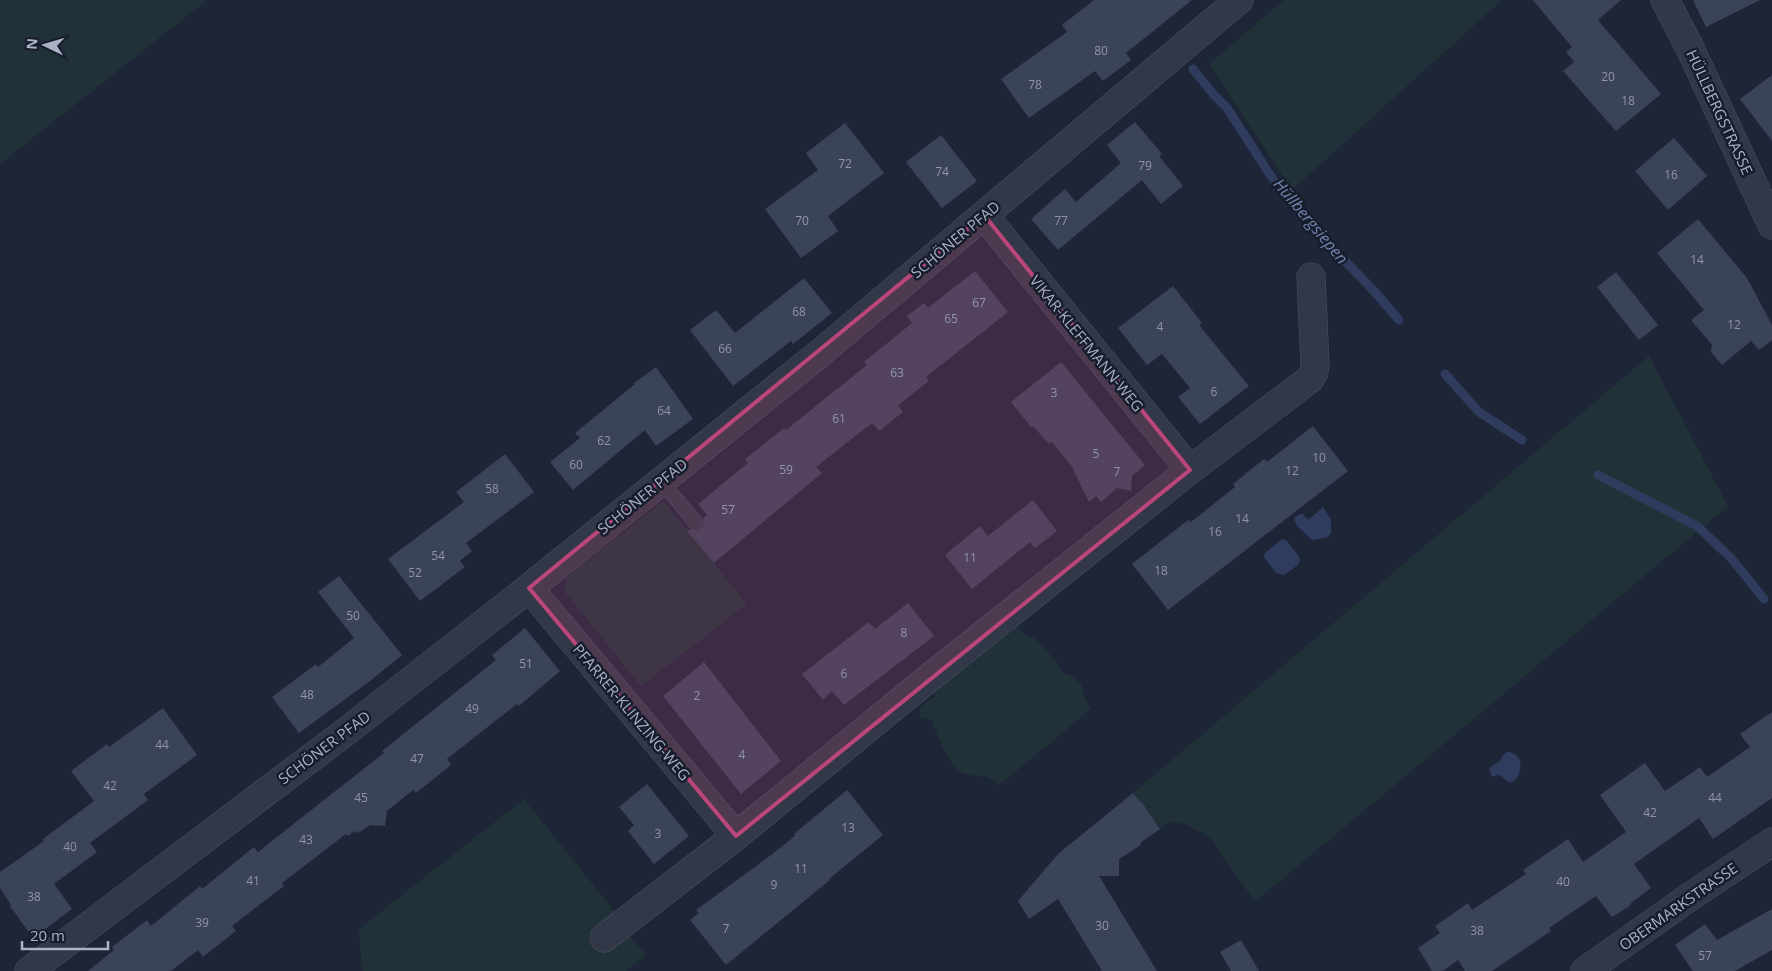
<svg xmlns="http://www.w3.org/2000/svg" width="1772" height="971" viewBox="0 0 1772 971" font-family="'Open Sans',sans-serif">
<rect width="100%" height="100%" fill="#1e2537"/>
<!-- green -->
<g fill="#203238">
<polygon points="0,0 207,0 0,164"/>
<polygon points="1284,0 1502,0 1292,190 1209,64"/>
<path d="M1649 356 1728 506 1255 902 1211 839C1203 833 1181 820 1171 822 1167 823 1163 827 1160 829L1141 801 1140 802 1133 793Z"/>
<polygon points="663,501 747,604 641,686 564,591 567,577"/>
<path d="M1013 621 1027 637 1035 638 1055 660 1061 671 1075 678 1082 686 1084 697 1091 709 999 785C982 771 980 779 963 773 949 768 936 733 932 719H922L919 714 920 707 935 696 930 688Z"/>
<polygon points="524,799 619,917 616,920 646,955 626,971 362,971 359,929"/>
</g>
<!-- water -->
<g fill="#2f3c5d">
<polygon points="1323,507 1331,520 1331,533 1328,537 1312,540 1298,527 1294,520 1295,517 1302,513 1308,520"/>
<polygon points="1282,539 1287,541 1298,555 1300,561 1298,565 1284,575 1276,573 1264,557 1265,553"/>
<path d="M1507 752C1525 752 1524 777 1510 783L1499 775 1492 777 1489 768 1500 761 1503 755Z"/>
</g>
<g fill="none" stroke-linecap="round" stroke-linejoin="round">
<!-- stream -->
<g stroke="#2f3c5d" stroke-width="9">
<polyline points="1193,69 1214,95 1227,108 1276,184 1287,198 1318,233 1374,291 1399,320"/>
<polyline points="1445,374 1479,412 1522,440"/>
<polyline points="1598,475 1697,526 1731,558 1764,599"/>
</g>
</g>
<!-- building -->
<g fill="#3a4358">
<polygon points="1094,0 1192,0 1126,53 1131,60 1103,81 1095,71 1029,118 1001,79 1067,32 1062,25"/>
<polygon points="1533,0 1621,0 1598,20 1661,94 1616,131 1563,71 1574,62 1566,52 1572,47"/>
<polygon points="1693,0 1760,0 1706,27"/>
<polygon points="1772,75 1772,141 1740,99"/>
<polygon points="1135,122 1162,154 1159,156 1183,186 1161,204 1142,180 1058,250 1031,219 1065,189 1076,202 1121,163 1107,145"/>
<polygon points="845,123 884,173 828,216 838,231 801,258 765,209 818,170 806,153"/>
<polygon points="941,135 977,181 942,208 906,162"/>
<polygon points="1674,138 1707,176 1668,210 1635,171"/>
<polygon points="1698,219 1747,278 1772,325 1772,340 1759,350 1751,341 1722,365 1711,352 1712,345 1691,320 1704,310 1657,253"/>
<polygon points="975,271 1008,312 926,377 929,381 898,405 903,412 879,431 872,423 816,467 822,473 714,563 687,531 690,529 698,531 704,526 703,518 707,515 698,504 748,463 745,459 784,428 786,430 867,365 864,362 912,323 907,316 924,303 928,308"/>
<polygon points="1616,272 1658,325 1639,340 1597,287"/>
<polygon points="804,278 832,313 793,344 791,341 733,386 690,330 716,310 735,333"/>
<polygon points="1173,286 1202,323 1199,325 1249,386 1200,424 1178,397 1190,388 1162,354 1147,365 1118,328"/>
<polygon points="1061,362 1145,465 1132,476 1131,491 1117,488 1101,502 1096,496 1089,502 1071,465 1052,442 1049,444 1033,426 1031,427 1011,402"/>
<polygon points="656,367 693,419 656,446 645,430 573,490 550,462 580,438 575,433 635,384 634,383"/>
<polygon points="1313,426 1348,471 1168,610 1132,564 1188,520 1191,522 1235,487 1233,484 1264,459 1267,462"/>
<polygon points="505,454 534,492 466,543 472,551 460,561 465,567 420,601 388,559 464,502 456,492"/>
<polygon points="1033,500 1057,531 1035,548 1030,542 972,589 945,555 980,526 988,536"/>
<polygon points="339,576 402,655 370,681 299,733 272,697 316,664 318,667 354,638 318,592"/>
<polygon points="908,603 934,636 844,705 832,691 823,700 802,674 869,622 875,629"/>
<polygon points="525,628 560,671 519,706 517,704 447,759 451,765 416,793 413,790 387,811 385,826 370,825 358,833 355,831 348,836 346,834 282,883 284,886 232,926 236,931 203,957 198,950 171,971 88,971 114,950 112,947 147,920 151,926 200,886 202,889 254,847 258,852 329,796 384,753 382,751 496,660 492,655"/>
<polygon points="704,662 781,761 741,794 663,696"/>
<polygon points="163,708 197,755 144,794 148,800 90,843 97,852 54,884 72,909 33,938 10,906 11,905 0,888 0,872 44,841 43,839 94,801 71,771 107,744 109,747"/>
<polygon points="1772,712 1772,798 1713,839 1699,818 1634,864 1651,888 1631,903 1630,906 1612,917 1596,896 1549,928 1551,931 1492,971 1465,971 1458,960 1443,971 1432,971 1418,948 1440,933 1435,926 1468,903 1472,910 1526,874 1523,870 1568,839 1583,862 1626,832 1600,795 1645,763 1665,791 1700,767 1707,777 1750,747 1740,734"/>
<polygon points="647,784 689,836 654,864 628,831 634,825 619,807"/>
<polygon points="847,790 883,835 829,879 830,880 726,965 690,920 699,913 696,910 771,855 795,836 794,834"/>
<polygon points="1133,793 1140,802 1141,801 1160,829 1140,843 1141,845 1119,859 1119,876 1099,876 1157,971 1102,971 1058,899 1029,919 1018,901 1058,854"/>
<polygon points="1772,909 1772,950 1735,971 1693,971 1675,945 1705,924 1717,940"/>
<polygon points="1241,940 1259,971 1231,971 1220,952"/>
</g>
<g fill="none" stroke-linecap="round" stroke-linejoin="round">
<!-- service casing -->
<g stroke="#4c5263" stroke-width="15">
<polyline id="service" points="661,481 696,523"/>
</g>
<!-- minor casing -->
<g stroke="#4c5263" stroke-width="29">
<g id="minor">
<polyline points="1665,0 1689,46 1772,225"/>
<polyline points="984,215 1190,470"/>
<polyline points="529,588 736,836"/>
<polyline points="604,938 736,836 924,682 1190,470 1310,379 1314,372 1315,364 1311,277"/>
<polyline points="29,971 348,730 529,588 819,354 1239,0"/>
<polyline points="1585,971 1688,898 1772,842"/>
</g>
</g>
<!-- service -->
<use href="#service" stroke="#323847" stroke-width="14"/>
<!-- minor -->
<use href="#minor" stroke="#323847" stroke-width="28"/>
</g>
<!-- marked area -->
<path fill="#bb467b" fill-opacity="0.2" stroke="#bb467b" stroke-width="4" stroke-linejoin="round" d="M984 215 1190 470 736 836 529 588Z"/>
<g text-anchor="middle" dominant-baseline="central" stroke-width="5" stroke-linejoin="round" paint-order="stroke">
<!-- number labels -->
<g font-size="12" fill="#9096aa">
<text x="1101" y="50">80</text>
<text x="1608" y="76">20</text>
<text x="1035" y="84">78</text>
<text x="1628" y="100">18</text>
<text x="845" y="163">72</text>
<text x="1145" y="165">79</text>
<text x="942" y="171">74</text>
<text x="1671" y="174">16</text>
<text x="802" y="220">70</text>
<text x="1061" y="220">77</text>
<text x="1697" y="259">14</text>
<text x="979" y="302">67</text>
<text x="799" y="311">68</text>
<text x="951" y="318">65</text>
<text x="1734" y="324">12</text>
<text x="1160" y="326">4</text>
<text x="725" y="348">66</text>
<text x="897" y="372">63</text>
<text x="1214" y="391">6</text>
<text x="1054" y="392">3</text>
<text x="664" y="410">64</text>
<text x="839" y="418">61</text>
<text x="604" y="440">62</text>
<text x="1096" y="453">5</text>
<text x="1319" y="457">10</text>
<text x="576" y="464">60</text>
<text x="786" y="469">59</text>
<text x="1292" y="470">12</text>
<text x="1117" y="471">7</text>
<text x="492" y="488">58</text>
<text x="728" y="509">57</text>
<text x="1242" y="518">14</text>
<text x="1215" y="531">16</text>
<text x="438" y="555">54</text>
<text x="970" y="557">11</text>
<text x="1161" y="570">18</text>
<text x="415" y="572">52</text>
<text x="353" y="615">50</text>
<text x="904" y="632">8</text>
<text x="526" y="663">51</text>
<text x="844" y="673">6</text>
<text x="307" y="694">48</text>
<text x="697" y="695">2</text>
<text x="472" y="708">49</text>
<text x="162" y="744">44</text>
<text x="742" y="754">4</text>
<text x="417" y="758">47</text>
<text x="110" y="785">42</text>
<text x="361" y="797">45</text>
<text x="1715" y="797">44</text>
<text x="1650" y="812">42</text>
<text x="848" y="827">13</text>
<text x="658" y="833">3</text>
<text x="306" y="839">43</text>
<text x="70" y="846">40</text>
<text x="801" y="868">11</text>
<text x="253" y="880">41</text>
<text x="1563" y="881">40</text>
<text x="774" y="884">9</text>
<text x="34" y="896">38</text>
<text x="202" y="922">39</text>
<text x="1102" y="925">30</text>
<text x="726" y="928">7</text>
<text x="1477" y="930">38</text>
<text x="1705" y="955">57</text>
</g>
<!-- street labels -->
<g font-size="15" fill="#acb2c5" stroke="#181d2c">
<text transform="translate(1720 112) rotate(65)">HÜLLBERGSTRASSE</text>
<text transform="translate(955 239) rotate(-40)">SCHÖNER PFAD</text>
<text transform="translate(1087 343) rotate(51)">VIKAR-KLEFFMANN-WEG</text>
<text transform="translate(642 496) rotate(-39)">SCHÖNER PFAD</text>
<text transform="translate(632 712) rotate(50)">PFARRER-KLINZING-WEG</text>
<text transform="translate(324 747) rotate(-37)">SCHÖNER PFAD</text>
<text transform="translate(1678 906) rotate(-35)">OBERMARKSTRASSE</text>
</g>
<!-- water labels -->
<g font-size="16" font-style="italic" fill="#7284af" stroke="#181d2c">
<text transform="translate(1311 221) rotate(50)">Hüllbergsiepen</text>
</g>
</g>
<!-- north arrow -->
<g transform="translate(45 45) rotate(275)" stroke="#181d2c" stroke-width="4" paint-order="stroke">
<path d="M0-4L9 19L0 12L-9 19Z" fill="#acb2c5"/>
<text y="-8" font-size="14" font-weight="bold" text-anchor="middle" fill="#acb2c5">N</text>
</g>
<!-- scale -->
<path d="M22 941v8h86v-8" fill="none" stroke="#acb2c5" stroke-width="2.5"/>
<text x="30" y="941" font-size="15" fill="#acb2c5" stroke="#181d2c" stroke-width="4" paint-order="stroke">20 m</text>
</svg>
